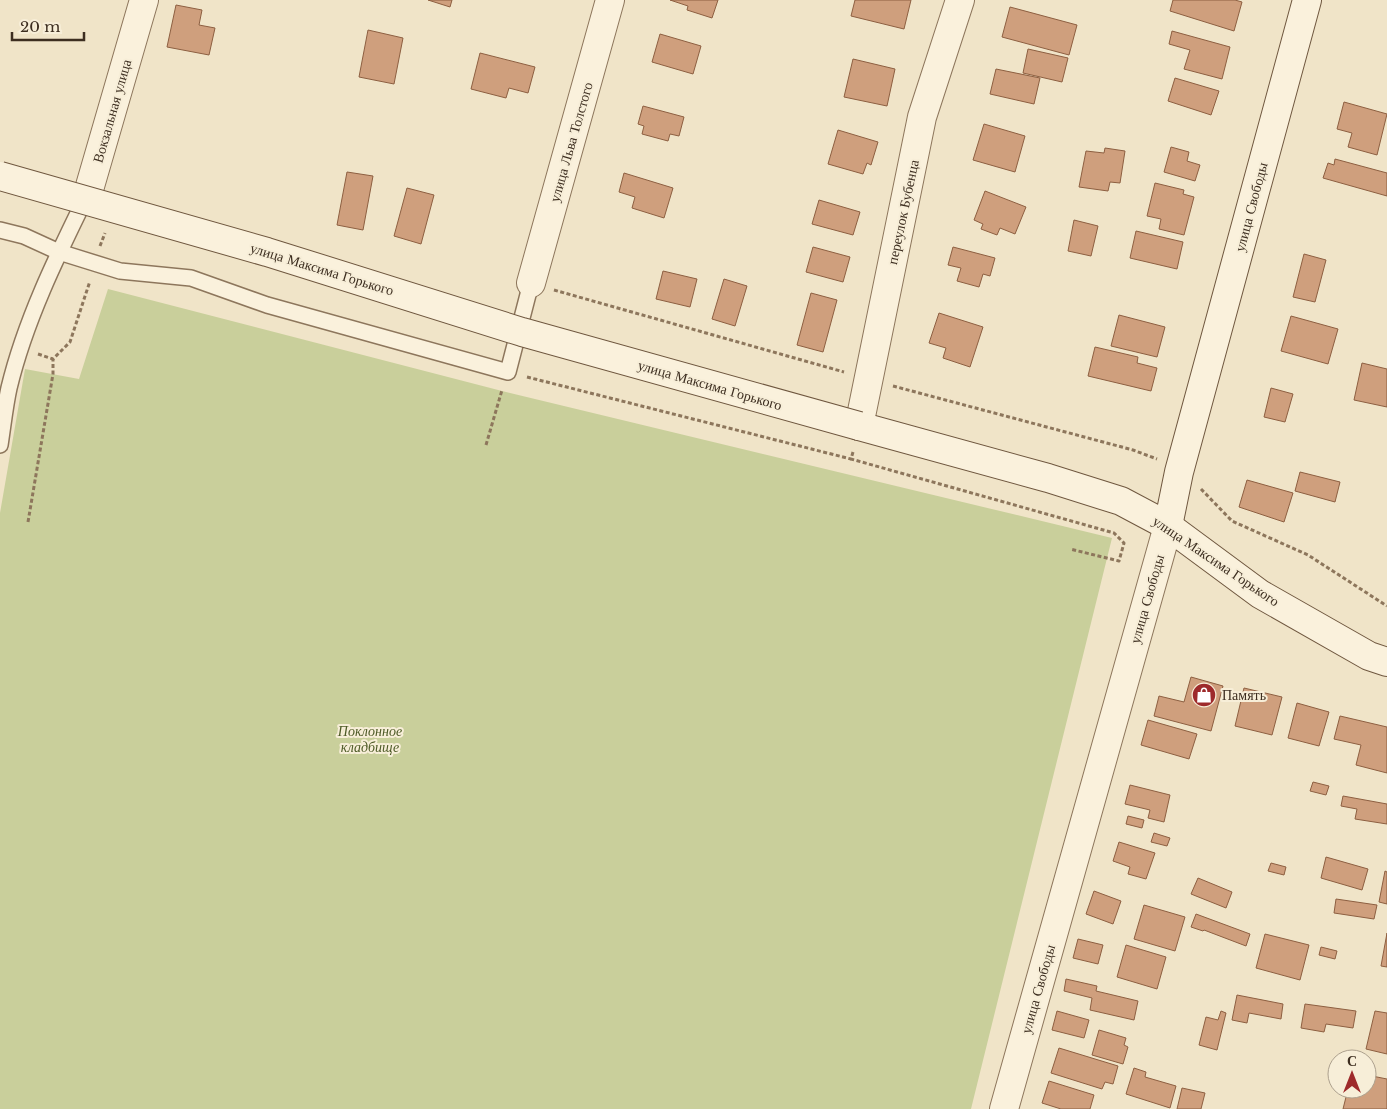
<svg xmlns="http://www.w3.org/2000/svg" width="1387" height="1109" viewBox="0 0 1387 1109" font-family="'Libre Baskerville',serif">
<rect width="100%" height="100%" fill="#f0e4c8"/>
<!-- green -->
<polygon fill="#c9cf9b" points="108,289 502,391 1112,538 971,1109 0,1109 0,513 25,369 79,379"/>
<!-- building -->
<g fill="#cf9f7d" stroke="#8d5f41">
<polygon points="428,0 452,0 450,7"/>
<polygon points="670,0 718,0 712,18 687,10 688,6"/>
<polygon points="855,0 911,0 904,29 851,16"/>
<polygon points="1173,0 1235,0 1242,2 1234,31 1170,11"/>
<polygon points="176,5 202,10 199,25 215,28 209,55 167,47"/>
<polygon points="1010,7 1077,25 1069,55 1002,37"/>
<polygon points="368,30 403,38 394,84 359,77"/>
<polygon points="1172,31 1230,47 1222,79 1184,69 1190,50 1169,44"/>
<polygon points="660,34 701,46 693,74 652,62"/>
<polygon points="1028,49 1068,58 1062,82 1023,73"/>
<polygon points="480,53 535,67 528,93 509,88 506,98 471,89"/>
<polygon points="853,59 895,69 887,106 844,97"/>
<polygon points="996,69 1040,78 1034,104 990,94"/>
<polygon points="1175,78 1219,91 1211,115 1168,101"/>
<polygon points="1344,102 1387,114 1377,155 1348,147 1352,133 1337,129"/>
<polygon points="643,106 684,117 679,136 670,134 668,141 642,134 644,126 638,124"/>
<polygon points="984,124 1025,136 1015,172 973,160"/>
<polygon points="838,130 878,142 871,165 867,163 863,174 828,164"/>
<polygon points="1171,147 1189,152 1187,161 1200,165 1195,181 1164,172"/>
<polygon points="1105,148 1125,151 1120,183 1110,182 1108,191 1079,187 1086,151 1104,153"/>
<polygon points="1335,159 1387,173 1387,196 1323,178 1328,163 1334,165"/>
<polygon points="347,172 373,176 363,230 337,225"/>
<polygon points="624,173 673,188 664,218 632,208 635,197 619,192"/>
<polygon points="1155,183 1184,190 1183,194 1194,197 1184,235 1159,229 1161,219 1147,216"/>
<polygon points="407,188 434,195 421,244 394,236"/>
<polygon points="985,191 1026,207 1015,234 1000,228 997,235 981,229 983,224 974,220"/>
<polygon points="819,200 860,212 853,235 812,224"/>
<polygon points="1074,220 1098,226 1091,256 1068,251"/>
<polygon points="1136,231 1183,242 1177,269 1130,258"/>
<polygon points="813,247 850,257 843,282 806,272"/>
<polygon points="953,247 995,258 990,276 983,274 979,287 957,281 961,268 948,265"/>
<polygon points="1304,254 1326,260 1315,302 1293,297"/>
<polygon points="663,271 697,279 690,307 656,299"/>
<polygon points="724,279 747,286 735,326 712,319"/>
<polygon points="811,293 837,300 823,352 797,345"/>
<polygon points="939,313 983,327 970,367 943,358 946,348 929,343"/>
<polygon points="1119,315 1165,327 1157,357 1111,346"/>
<polygon points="1291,316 1338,329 1328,364 1281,351"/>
<polygon points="1095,347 1138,357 1137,363 1157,368 1151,391 1088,376"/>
<polygon points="1362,363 1387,369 1387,407 1354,400"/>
<polygon points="1271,388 1293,394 1285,422 1264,417"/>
<polygon points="1300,472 1340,482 1335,502 1295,491"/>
<polygon points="1247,480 1293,493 1284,522 1239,507"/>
<polygon points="1191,677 1223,686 1211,731 1154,716 1159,696 1184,702"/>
<polygon points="1244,688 1282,697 1272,735 1235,726"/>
<polygon points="1297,703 1329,712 1319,746 1288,738"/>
<polygon points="1340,716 1387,727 1387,773 1356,765 1361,745 1334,739"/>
<polygon points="1148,720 1197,734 1189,759 1141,745"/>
<polygon points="1313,782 1329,786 1326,795 1310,791"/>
<polygon points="1130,785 1170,795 1164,822 1148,818 1150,810 1125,804"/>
<polygon points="1343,796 1387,804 1387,824 1355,819 1357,809 1341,806"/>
<polygon points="1128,816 1144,820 1142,828 1126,824"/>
<polygon points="1154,833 1170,838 1167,846 1151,842"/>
<polygon points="1119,842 1155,853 1146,879 1128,874 1130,867 1113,861"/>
<polygon points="1326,857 1368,869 1362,890 1321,878"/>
<polygon points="1271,863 1286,867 1284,875 1268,871"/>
<polygon points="1385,871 1387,872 1387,904 1379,902"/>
<polygon points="1198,878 1232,892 1226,908 1191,894"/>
<polygon points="1094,891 1121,901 1113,924 1086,914"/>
<polygon points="1336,899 1377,905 1374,919 1334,913"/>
<polygon points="1144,905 1185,917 1175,951 1134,939"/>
<polygon points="1196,914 1250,934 1246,946 1204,930 1203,931 1191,927"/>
<polygon points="1387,933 1387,967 1381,966"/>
<polygon points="1265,934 1309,945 1300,980 1256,968"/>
<polygon points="1078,939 1103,945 1098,964 1073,958"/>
<polygon points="1126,945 1166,957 1157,989 1117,977"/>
<polygon points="1321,947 1337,951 1335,959 1319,955"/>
<polygon points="1066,979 1097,986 1096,991 1138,1001 1134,1020 1090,1010 1092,998 1064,991"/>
<polygon points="1237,995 1283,1004 1281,1019 1249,1013 1247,1023 1232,1020"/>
<polygon points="1305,1004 1356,1011 1353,1028 1326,1024 1324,1032 1301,1028"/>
<polygon points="1057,1011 1089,1020 1084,1038 1052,1030"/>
<polygon points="1221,1011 1226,1013 1217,1050 1199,1045 1206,1017 1218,1020"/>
<polygon points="1375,1011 1387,1013 1387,1054 1366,1049"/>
<polygon points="1099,1030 1126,1038 1124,1045 1128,1047 1123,1064 1092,1055"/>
<polygon points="1059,1048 1118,1066 1113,1084 1105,1082 1102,1089 1051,1073"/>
<polygon points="1134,1068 1146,1072 1145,1077 1176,1086 1170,1108 1126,1094"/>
<polygon points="1367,1075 1387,1079 1387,1109 1343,1109 1348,1089 1367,1089"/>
<polygon points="1049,1081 1094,1095 1090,1109 1061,1109 1042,1103"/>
<polygon points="1182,1088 1205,1093 1201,1109 1177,1109"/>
</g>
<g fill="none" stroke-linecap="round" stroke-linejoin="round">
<!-- lane casing -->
<g stroke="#8d765c" stroke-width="18">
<g id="lane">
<polyline points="0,230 24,236 59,252 120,271 191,278 267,305 508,372 531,283"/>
<path d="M0 445C3 426 5 406 9 388 25 321 57 256 87 195"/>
</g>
</g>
<!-- street casing -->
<g stroke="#8d765c" stroke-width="30">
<g id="street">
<polyline points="88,193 144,0"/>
<polyline points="531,283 610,0"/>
<polyline points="859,426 922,117 960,0"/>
<polyline points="1004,1109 1168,526"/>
</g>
</g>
<!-- secondary casing -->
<g stroke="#6f573f" stroke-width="30">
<g id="secondary">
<polyline points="859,426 1048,478 1121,501 1168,526 1260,594 1369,656 1387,662"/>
<polyline points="1168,526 1179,472 1307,0"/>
</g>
</g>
<!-- path -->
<g stroke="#8d765c" stroke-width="3" stroke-dasharray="4 2.5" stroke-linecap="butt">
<polyline points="100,246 105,233"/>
<polyline points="554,290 844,372"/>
<polyline points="38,354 53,359 70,342 90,281"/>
<polyline points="527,377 851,459"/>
<polyline points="893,386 1133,450 1157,459"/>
<polyline points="486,445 502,390"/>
<polyline points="853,452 851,459 1114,533 1124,543 1119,561 1070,549"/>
<polyline points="1201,489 1232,521 1308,555 1387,606"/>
<polyline points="28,522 53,374 53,359"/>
</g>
<!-- lane -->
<use href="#lane" stroke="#faf1dc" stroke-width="15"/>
<!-- street -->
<use href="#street" stroke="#faf1dc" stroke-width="28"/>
<!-- secondary -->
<use href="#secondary" stroke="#faf1dc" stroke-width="28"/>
<!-- secondary-bridge casing -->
<g stroke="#6f573f" stroke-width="30" stroke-linecap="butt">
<polyline id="secondary-bridge" points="0,176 267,252 522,332 859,426"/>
</g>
<!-- secondary-bridge -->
<use href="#secondary-bridge" stroke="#faf1dc" stroke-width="28"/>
</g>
<!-- icons -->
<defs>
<g id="shop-disc" transform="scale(1.25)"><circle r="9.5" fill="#9e2a2b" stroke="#f7eed8"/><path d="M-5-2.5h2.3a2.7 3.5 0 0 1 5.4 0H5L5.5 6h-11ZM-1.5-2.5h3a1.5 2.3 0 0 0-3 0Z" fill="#fff"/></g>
</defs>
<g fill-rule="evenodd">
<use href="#shop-disc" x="1204" y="695"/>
</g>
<g text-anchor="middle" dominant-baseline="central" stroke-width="4" stroke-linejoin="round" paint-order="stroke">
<!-- street labels -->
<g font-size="14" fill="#3d2e20" stroke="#f7eed8">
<text transform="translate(112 111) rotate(-74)">Вокзальная улица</text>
<text transform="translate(571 142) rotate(-74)">улица Льва Толстого</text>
<text transform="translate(1251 207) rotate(-75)">улица Свободы</text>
<text transform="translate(903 212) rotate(-78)">переулок Бубенца</text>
<text transform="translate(322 269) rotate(17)">улица Максима Горького</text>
<text transform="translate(710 385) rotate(16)">улица Максима Горького</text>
<text transform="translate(1216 561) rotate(34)">улица Максима Горького</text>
<text transform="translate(1147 599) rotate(-74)">улица Свободы</text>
<text transform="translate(1038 989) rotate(-74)">улица Свободы</text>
</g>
<!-- poi labels -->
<g font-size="14" fill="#3d2e20" stroke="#f7eed8" text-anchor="start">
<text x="1222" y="695">Память</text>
</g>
<!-- park labels -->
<g font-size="14" font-style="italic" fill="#4d5a26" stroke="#f7eed8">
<text x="370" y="731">Поклонное<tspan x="370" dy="16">кладбище</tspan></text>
</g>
</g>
<!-- north arrow -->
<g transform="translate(1352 1074)"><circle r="24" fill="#f7eed8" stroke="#ada18e"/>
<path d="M0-4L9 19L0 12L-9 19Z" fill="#9e2a2b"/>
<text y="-8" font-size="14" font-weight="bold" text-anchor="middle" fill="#3d2e20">С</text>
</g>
<!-- scale -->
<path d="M12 32v8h72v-8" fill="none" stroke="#3d2e20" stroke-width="2.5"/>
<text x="20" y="32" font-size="15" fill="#3d2e20" stroke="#f7eed8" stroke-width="4" paint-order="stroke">20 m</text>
</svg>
